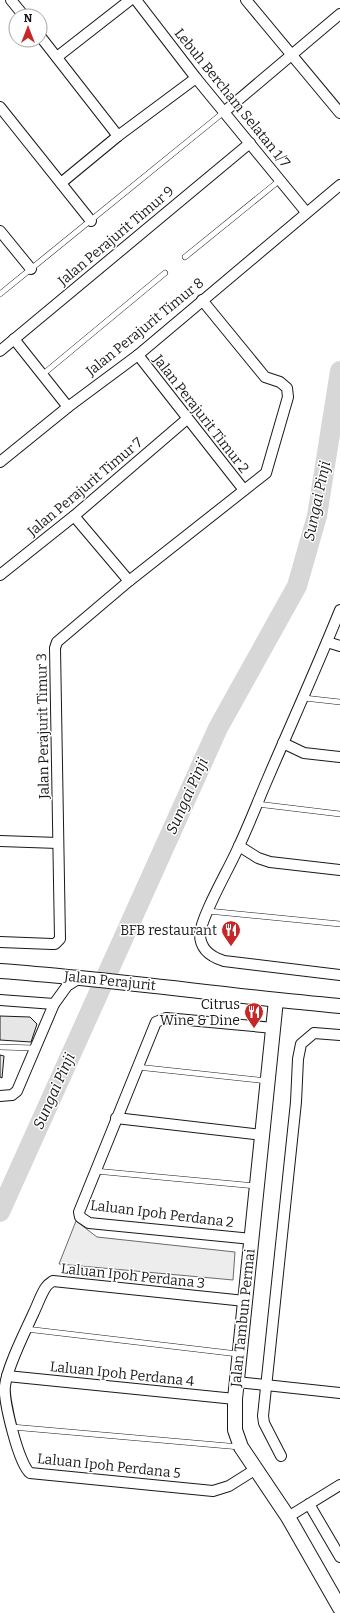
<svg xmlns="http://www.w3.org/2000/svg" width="340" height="1613" viewBox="0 0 340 1613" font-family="Bitter,serif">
<rect width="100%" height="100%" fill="#fff"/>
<!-- built -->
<polygon fill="#ededed" stroke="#6a6a6a" points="76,1221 97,1237 235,1252 233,1280 59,1264"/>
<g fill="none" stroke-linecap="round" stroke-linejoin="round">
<!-- river -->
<polyline stroke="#d7d7d7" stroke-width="20" points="0,1212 218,728 297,586 317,516 340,371"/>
</g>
<!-- building -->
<g fill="#e6e6e6" stroke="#1a1a1a">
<polygon points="0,1016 30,1017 37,1024 31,1042 0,1040"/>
<polygon points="0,1055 4,1056 2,1078 0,1077"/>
</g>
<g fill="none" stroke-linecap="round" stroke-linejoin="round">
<!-- lane casing -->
<g stroke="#1a1a1a" stroke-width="6">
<g id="lane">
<polyline points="185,257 280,180"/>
<polyline points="0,294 224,112"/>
<polyline points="42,375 165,273"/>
<polyline points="304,698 340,702"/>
<polyline points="257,804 340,814"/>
<polyline points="208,911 340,924"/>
<polyline points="0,1047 34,1048"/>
<polyline points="137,1067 267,1081"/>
<polyline points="95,1171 256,1186"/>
<polyline points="26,1329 238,1354"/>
<polyline points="12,1427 240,1447"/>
</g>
</g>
<!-- street casing -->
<g stroke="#1a1a1a" stroke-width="12">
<g id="street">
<polyline points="11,0 24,16"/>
<polyline points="136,0 196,78 306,212"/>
<polyline points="246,0 340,113"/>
<polyline points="40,36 118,136"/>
<polyline points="57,57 130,0"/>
<polyline points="0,107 91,221"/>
<polyline points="224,112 340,14"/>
<polyline points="61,183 118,136 196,78"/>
<polyline points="0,231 31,269"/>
<polyline points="14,339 68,407"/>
<polyline points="0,351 250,143"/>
<polyline points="138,355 244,490"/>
<polyline points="0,462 68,407 138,355 340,185"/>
<polyline points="74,516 129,581"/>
<polyline points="0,575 74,516 187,419"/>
<path d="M340 610C317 667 292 722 268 778 258 801 249 825 238 848 230 867 201 916 200 934 200 949 211 957 224 961L340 975"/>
<polyline points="327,642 340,646"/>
<polyline points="283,743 304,753 340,757"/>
<polyline points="0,841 58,843"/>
<polyline points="239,846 258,858 270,862 340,870"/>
<polyline points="0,942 52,944 55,944 60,939 55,648 57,642 129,581 266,473 288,397 287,388 280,382 265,377 202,300"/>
<polyline points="0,1000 54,1004"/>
<polyline points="0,1096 12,1095 17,1091 54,1004 67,986 81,977"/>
<polyline points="116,1118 262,1135"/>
<polyline points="252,1239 89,1223 80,1217 79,1212 156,1022 166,1018 274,1028"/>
<path d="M245 1301 53 1281C50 1283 48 1284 46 1287 41 1294 38 1304 34 1312 26 1330 7 1367 5 1386 3 1400 19 1465 30 1473L213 1491 229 1486 256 1469"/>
<polyline points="7,1376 235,1399"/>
<polyline points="237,1382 340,1393"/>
<polyline points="281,1456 264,1423 263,1416 296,1102 298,1059 301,1044 314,1033 340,1035"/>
<polyline points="309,1504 340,1557"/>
<polyline points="288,1517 340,1485"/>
</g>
</g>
<!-- secondary casing -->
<g stroke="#1a1a1a" stroke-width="16">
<g id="secondary">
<path d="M0 971C114 979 226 996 340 1006"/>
<polyline points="276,1000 235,1399 235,1430 241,1447 288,1517 340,1608"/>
</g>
</g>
<!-- lane -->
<use href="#lane" stroke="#fff" stroke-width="5"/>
<!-- street -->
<use href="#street" stroke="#fff" stroke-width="10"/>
<!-- secondary -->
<use href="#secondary" stroke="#fff" stroke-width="14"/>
</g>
<!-- icons -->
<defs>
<g id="restaurant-pin" transform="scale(1)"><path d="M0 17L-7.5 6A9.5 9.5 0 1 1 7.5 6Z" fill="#c62828" stroke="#fff"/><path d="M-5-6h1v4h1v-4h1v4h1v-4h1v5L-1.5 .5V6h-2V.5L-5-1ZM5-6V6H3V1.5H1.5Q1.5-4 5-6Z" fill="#fff"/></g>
</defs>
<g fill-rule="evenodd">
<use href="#restaurant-pin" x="231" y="930"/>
<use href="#restaurant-pin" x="254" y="1012"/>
</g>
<g text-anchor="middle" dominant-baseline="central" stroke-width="3" stroke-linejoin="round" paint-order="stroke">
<!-- street labels -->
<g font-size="14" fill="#1a1a1a" stroke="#fff">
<text transform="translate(232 98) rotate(51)">Lebuh Bercham Selatan 1/7</text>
<text transform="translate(116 236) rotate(-40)">Jalan Perajurit Timur 9</text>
<text transform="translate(145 327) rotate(-39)">Jalan Perajurit Timur 8</text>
<text transform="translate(201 414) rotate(52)">Jalan Perajurit Timur 2</text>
<text transform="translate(85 487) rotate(-40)">Jalan Perajurit Timur 7</text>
<text transform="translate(43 726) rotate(-91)">Jalan Perajurit Timur 3</text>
<text transform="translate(110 981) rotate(6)">Jalan Perajurit</text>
<text transform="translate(162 1214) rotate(7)">Laluan Ipoh Perdana 2</text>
<text transform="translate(133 1276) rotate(6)">Laluan Ipoh Perdana 3</text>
<text transform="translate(243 1318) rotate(-84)">Jalan Tambun Permai</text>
<text transform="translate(122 1374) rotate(6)">Laluan Ipoh Perdana 4</text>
<text transform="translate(109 1466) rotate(6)">Laluan Ipoh Perdana 5</text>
</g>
<!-- poi labels -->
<g font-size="14" fill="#1a1a1a" stroke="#fff" text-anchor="end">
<text x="217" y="930">BFB restaurant</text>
<text x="240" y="1004">Citrus<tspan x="240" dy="16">Wine &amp; Dine</tspan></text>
</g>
<!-- water labels -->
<g font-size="15" font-style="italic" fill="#1a1a1a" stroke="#fff">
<text transform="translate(317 501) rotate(-78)">Sungai Pinji</text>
<text transform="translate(187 796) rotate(-66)">Sungai Pinji</text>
<text transform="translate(54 1091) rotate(-66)">Sungai Pinji</text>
</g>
</g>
<!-- north arrow -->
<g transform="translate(28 28)"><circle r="19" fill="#ffffff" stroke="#a3a3a3"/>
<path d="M0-3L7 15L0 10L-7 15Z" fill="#c62828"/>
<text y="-6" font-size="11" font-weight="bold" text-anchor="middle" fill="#1a1a1a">N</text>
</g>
</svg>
